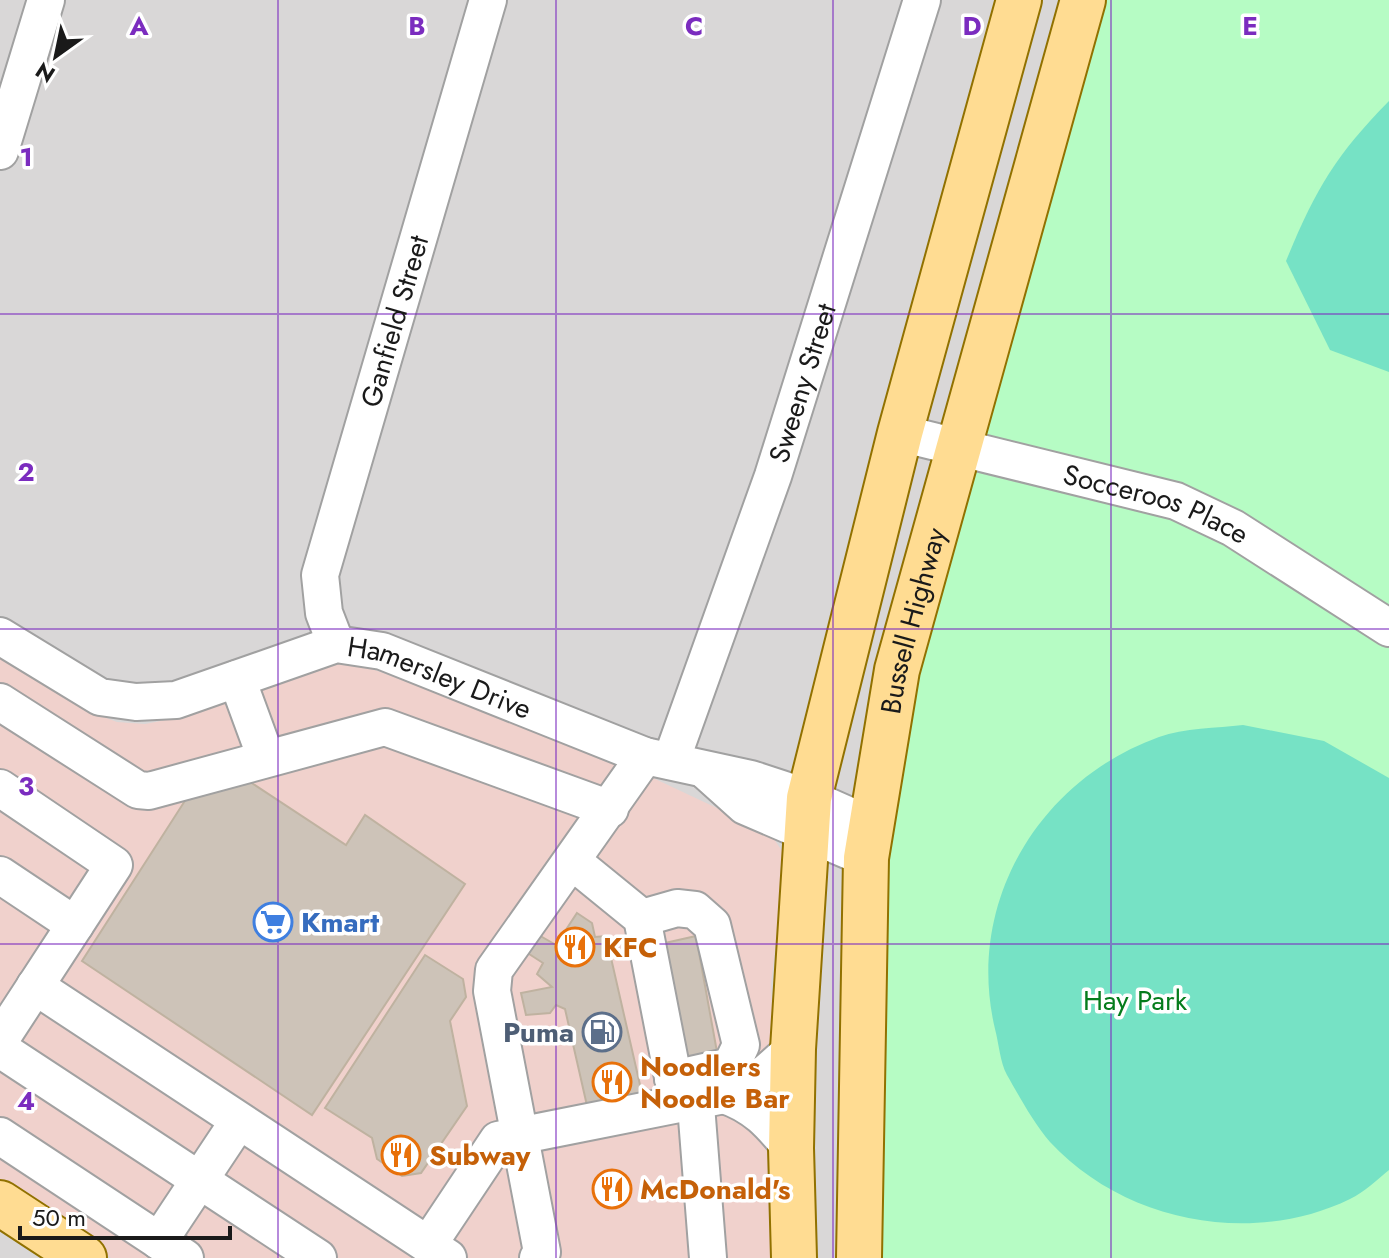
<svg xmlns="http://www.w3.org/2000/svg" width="1389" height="1258" viewBox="0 0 1389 1258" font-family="Jost,sans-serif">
<rect width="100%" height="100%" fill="#edeadf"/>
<!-- residential -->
<polygon fill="#d9d7d7" points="0,0 1103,0 879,1258 0,1258"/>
<!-- commercial -->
<polygon fill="#f0d1cc" points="0,654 86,710 117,722 145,724 192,715 328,661 345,659 600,753 770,833 786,857 771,984 782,1258 111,1258 0,1185"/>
<!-- park -->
<polygon fill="#b6fcc4" points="1103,0 1389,0 1389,1258 879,1258 876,1089 889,839 940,557"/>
<!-- pitch -->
<g fill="#76e2c5">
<path d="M1389 101V372L1330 350 1286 261C1315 190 1335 156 1389 101Z"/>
<path d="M1243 725 1324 741 1389 778V1170C1377 1180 1364 1192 1350 1199 1252 1247 1124 1222 1050 1142 1034 1124 1019 1096 1007 1075 1000 1062 999 1044 995 1029 965 903 1039 780 1159 737 1184 728 1217 728 1243 725Z"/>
</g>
<!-- building -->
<g fill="#cdc3b8" stroke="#bfb2a0" stroke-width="2">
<polygon points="244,778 346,845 365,815 465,884 312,1115 82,961 188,796"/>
<polygon points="577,913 592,923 595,937 606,936 643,1098 588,1110 565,1009 556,1005 550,1013 526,1015 521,993 552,987 537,974 543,963 526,952 537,934 556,945"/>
<polygon points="696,936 719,1063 680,1071 656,945"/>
<polygon points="425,955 463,979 466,997 450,1021 467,1106 421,1173 402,1176 377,1159 372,1138 325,1108"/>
</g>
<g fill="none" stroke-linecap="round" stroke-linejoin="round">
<!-- minor casing -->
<g stroke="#a1a1a1" stroke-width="40">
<g id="minor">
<polyline points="0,151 46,0"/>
<path id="s1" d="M900 433 1176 501 1233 528 1389 628"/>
<path id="s2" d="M0 636 100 697 136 702 176 700 336 644 382 651 645 756 751 779 809 798 870 825"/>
<path id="s3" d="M336 644 324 613 320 575 488 0"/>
<polyline points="237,679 266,758"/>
<polyline points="0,702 138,790 149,791 385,727 610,809"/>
<path id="s4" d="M671 761 773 476 922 0"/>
<polyline points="706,771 745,806 866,858"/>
<polyline points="0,788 114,865 75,925 0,875"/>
<polyline points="572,861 642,918 678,1103"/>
<polyline points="642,918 677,908 695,910 712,925 741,1045 731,1066 673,1079"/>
<polyline points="35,986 448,1258"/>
<polyline points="0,1040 75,925"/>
<polyline points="0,1049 318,1258"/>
<polyline points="694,1080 708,1258"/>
<path d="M724 1095C755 1105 771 1124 791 1148"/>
<polyline points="0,1136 185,1258"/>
<polyline points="159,1241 238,1122"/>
<polyline points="428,1245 498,1140 724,1095 766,1073 793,1049"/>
<polyline points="538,1258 542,1252 492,991 494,970 645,756"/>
</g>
</g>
<!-- major casing -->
<g stroke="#917100" stroke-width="48">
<g id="major">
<polyline points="0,1203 84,1258"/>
<polyline points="794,1258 791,1148 793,1049 809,798 900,433 1019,0"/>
<path id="s5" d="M859 1258 866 858 897 670 1083 0"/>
</g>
</g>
<!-- minor -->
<use href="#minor" stroke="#fff" stroke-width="36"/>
<!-- major -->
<use href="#major" stroke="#ffdc92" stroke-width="44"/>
</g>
<!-- grid -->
<path fill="none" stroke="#7b2cbf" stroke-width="2" stroke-opacity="0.55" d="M278 0V1258M556 0V1258M833 0V1258M1111 0V1258M0 314H1389M0 629H1389M0 944H1389"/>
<!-- icons -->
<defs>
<g id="supermarket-ring" transform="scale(2)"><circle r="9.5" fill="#fff" stroke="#3f7fe0" stroke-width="1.5"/><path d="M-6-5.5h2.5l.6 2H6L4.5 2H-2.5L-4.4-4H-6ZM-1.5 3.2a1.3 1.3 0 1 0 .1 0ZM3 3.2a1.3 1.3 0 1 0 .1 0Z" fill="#3f7fe0"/></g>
<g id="restaurant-ring" transform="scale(2)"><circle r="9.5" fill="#fff" stroke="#e8710a" stroke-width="1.5"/><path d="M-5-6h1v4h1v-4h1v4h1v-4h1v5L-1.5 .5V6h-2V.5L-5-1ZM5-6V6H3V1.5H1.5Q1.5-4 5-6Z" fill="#e8710a"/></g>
<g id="fuel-ring" transform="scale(2)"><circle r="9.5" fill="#fff" stroke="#5c6f8a" stroke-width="1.5"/><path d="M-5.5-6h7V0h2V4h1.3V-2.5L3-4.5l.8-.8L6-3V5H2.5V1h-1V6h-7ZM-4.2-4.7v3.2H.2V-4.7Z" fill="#5c6f8a"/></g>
</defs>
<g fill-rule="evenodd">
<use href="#supermarket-ring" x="273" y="922"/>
<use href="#restaurant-ring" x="575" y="947"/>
<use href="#fuel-ring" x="602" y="1032"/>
<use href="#restaurant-ring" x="612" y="1082"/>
<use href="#restaurant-ring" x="401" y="1155"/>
<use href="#restaurant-ring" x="612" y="1189"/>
</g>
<g text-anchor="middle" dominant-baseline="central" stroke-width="7" stroke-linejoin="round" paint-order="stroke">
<!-- street labels -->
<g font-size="28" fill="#1a1a1a" stroke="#fff">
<text stroke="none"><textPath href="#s3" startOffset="336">Ganfield Street</textPath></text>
<text stroke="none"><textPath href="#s4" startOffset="400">Sweeny Street</textPath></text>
<text stroke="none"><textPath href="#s1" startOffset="266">Socceroos Place</textPath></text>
<text stroke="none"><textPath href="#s5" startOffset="642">Bussell Highway</textPath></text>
<text stroke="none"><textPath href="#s2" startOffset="472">Hamersley Drive</textPath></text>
</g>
<!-- shop labels -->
<g font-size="28" font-weight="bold" fill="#366cbe" stroke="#fff" text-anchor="start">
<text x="301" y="922">Kmart</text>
</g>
<!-- food labels -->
<g font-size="28" font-weight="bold" fill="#c56008" stroke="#fff" text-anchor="start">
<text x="603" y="947">KFC</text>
<text x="640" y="1066">Noodlers<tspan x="640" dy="32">Noodle Bar</tspan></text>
<text x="429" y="1155">Subway</text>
<text x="640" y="1189">McDonald's</text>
</g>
<!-- park labels -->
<g font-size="28" fill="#057c1c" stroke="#fff">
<text x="1135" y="1000">Hay Park</text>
</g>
<!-- service labels -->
<g font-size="28" font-weight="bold" fill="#4e5e75" stroke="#fff" text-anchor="end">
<text x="574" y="1032">Puma</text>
</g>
</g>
<g font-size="26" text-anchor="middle" font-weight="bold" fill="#7b2cbf" stroke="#fff" stroke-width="7" stroke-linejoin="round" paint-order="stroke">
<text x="139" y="35">A</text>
<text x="417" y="35">B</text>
<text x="694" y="35">C</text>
<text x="972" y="35">D</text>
<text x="1250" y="35">E</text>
<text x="26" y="166">1</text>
<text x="26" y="481">2</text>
<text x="26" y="795">3</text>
<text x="26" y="1110">4</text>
</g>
<!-- north arrow -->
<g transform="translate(56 56) rotate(213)" stroke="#ffffff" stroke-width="6" paint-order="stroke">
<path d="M0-6L14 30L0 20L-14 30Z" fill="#1a1a1a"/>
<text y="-12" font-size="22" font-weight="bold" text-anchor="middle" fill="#1a1a1a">N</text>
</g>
<!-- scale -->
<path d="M20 1226v12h210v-12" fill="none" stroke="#1a1a1a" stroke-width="4"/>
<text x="32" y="1226" font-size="24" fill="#1a1a1a" stroke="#ffffff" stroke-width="6" paint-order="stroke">50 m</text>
</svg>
